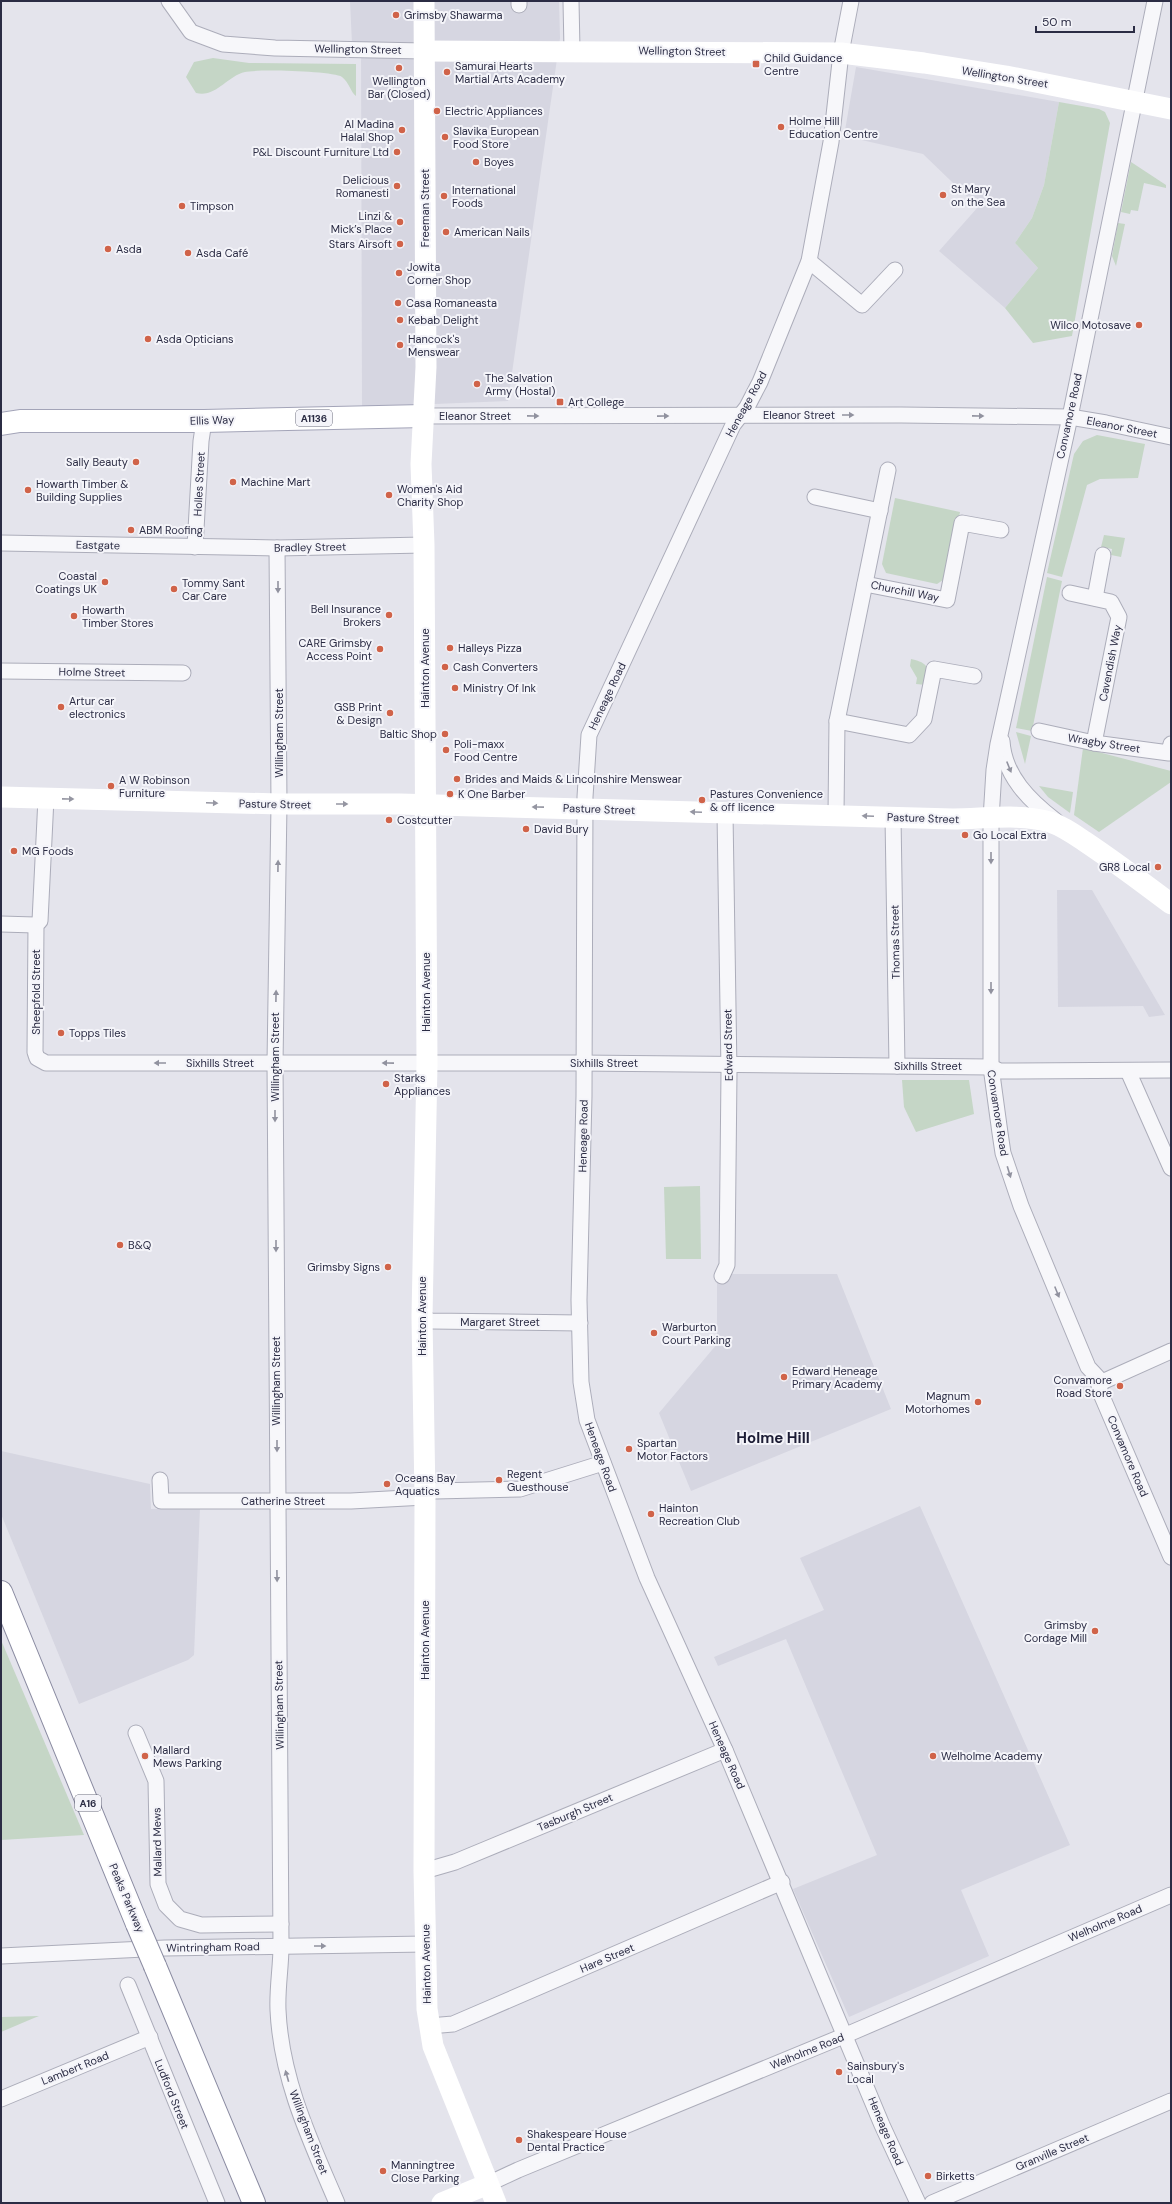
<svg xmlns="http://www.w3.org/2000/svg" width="1172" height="2204" viewBox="0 0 1172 2204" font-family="'DM Sans',sans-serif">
<rect width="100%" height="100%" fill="#e4e4ec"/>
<!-- built -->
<g fill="#d6d6e1">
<polygon points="350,1 559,1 560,38 508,401 362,407 361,44 352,44"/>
<polygon points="856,67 1059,102 1044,185 1032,218 1015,243 1038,268 1005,308 939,251 978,207 923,154 844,136"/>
<polygon points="1057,890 1092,890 1165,1015 1149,1017 1143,1006 1058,1007"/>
<polygon points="717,1274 837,1274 891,1409 691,1491 659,1413 717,1344"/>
<polygon points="1,1451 150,1484 151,1509 200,1508 194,1655 188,1660 79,1704 1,1514"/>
<polygon points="920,1506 1070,1845 961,1890 989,1956 849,2017 793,1889 877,1855 786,1639 718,1666 714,1657 824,1610 800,1558"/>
</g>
<!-- green -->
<g fill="#c5d6c6">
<path d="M213 58 249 63 356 64V96C351 93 349 82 342 77 333 71 257 69 245 72 227 76 216 98 196 93L186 77 194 62Z"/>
<polygon points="1059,102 1099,109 1105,112 1110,123 1072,336 1033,343 1005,308 1038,268 1015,243 1032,218 1044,185"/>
<polygon points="1131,162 1166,185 1166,188 1144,183 1138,211 1131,210 1130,214 1121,212"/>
<polygon points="1118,223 1125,224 1116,266 1112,256"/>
<polygon points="1097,435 1145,444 1138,478 1100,479 1087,485 1062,577 1047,573 1074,454 1083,441"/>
<polygon points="895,498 960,512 946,578 937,584 886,573 882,564"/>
<polygon points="1104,535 1125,538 1121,557 1111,555 1112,549 1101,547"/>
<polygon points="1047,577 1062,581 1032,731 1016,728"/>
<path d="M911 659C929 663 930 668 926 685L916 684 917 678 910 666Z"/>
<polygon points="1016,732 1031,736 1025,764"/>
<polygon points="1083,748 1171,771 1171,782 1099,832 1074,815"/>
<polygon points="1039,786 1073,792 1070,813 1048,797"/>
<polygon points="902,1080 969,1080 974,1114 916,1132 904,1107"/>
<polygon points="700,1186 701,1259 666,1259 664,1187"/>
<polygon points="1,1640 84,1835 1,1840"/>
<polygon points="39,2016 34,2018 1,2032 1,2017"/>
</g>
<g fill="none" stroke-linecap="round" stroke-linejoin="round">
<!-- street casing -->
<g stroke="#acadba" stroke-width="17">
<g id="street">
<polyline points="169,1 191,32 223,44 275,48 424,51"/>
<polyline points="519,1 519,5"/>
<polyline points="571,1 572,50"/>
<polyline points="851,1 841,53 831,142 809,261 760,382 747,407 733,425 589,735 585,797 584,1096 579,1300 581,1382 587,1420 647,1578 725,1750 882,2125 918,2203"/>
<polyline points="809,261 862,305 895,270"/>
<polyline points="424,416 901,415 1070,417 1106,423 1171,437"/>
<polyline points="815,497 880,511"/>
<polyline points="1,543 277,548 424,545"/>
<polyline points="195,547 201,441 204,421"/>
<path d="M277 548 279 804 275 1063 281 1946C281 1967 277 1988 278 2010 281 2079 310 2140 337 2203"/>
<polyline points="865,584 947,600 962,523 1001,530"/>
<polyline points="1070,593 1111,602 1119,617 1094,743"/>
<polyline points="1095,598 1103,555"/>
<polyline points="1,671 183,673"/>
<polyline points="837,721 909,735 924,719 934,669 974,676"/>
<polyline points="1039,731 1094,743 1169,753 1171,744"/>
<path d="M1002 741C1004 776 1030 801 1056 821"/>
<polyline points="836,815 837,721 888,470"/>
<polyline points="893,817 897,1066"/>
<polyline points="1,924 35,925 40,921 46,798"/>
<polyline points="36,925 35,1052 37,1058 46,1063 579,1063 991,1067 1000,1071 1171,1070"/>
<polyline points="1128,1071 1171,1168"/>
<polyline points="722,1276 727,1265 729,1072 725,813"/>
<polyline points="422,1317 431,1321 580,1323"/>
<polyline points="1102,1382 1088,1367 1021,1206 1003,1153 1000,1133 991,1067 991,819 994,770 998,744 1070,417 1155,1"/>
<polyline points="1102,1382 1099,1386 1101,1394 1171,1557"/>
<polyline points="1102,1382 1171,1351"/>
<polyline points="160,1480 161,1501 351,1501 425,1497"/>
<polyline points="425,1486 435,1491 520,1489 603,1463"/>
<polyline points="136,1733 156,1781 158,1884 166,1905 180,1919 201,1925 281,1924"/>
<polyline points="424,1871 455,1862 725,1750"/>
<polyline points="1,1956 165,1948 426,1944"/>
<polyline points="128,1985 217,2203"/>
<polyline points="429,2026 453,2024 782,1882"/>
<polyline points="1,2099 150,2037"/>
<polyline points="488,2184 518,2170 846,2035 1171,1895"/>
<polyline points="932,2203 1171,2101"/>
</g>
</g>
<!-- primary casing -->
<g stroke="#a3a4b8" stroke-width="24">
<polyline id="primary" points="1,424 20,421 204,421 424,416"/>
</g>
<!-- highway casing -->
<g stroke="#8b8ca2" stroke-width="24">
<g id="highway">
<polyline points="1,1592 137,1924"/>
<polyline points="155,1966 254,2203"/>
</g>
</g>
<!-- street -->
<use href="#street" stroke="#f7f7fa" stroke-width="15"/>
<!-- secondary -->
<g stroke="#fff" stroke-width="21">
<polyline points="424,1 426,367 421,464 424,545 427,1064 422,1317 425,1497 424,1871 427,2009 433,2046 496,2203"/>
<polyline points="424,51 841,53 924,63 1006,76 1171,109"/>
<path d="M1 797 279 804H400L953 819C983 819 1020 813 1050 822 1062 826 1074 834 1084 841 1114 861 1142 882 1171 904"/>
<polyline points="442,2203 488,2184"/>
</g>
<!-- primary -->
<use href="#primary" stroke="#fff" stroke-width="22"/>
<!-- highway -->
<use href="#highway" stroke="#fff" stroke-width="22"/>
<!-- highway-bridge casing -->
<g stroke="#8b8ca2" stroke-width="24" stroke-linecap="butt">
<polyline id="highway-bridge" points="137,1924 155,1966"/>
</g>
<!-- highway-bridge -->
<use href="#highway-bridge" stroke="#fff" stroke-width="22"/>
</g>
<!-- one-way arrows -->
<defs><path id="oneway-solid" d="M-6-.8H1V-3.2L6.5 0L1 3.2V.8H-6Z"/></defs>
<g fill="#91929f">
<use href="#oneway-solid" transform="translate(848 415)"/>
<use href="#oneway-solid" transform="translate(533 416) rotate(1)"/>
<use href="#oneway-solid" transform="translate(663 416) rotate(-1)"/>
<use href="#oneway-solid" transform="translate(978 416) rotate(1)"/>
<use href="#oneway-solid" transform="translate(278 587) rotate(90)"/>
<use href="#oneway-solid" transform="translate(1009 767) rotate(68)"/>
<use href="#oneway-solid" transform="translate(991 858) rotate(90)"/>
<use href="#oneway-solid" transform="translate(278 866) rotate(-89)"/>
<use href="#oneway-solid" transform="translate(991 988) rotate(90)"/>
<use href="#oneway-solid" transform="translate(276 996) rotate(-89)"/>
<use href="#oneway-solid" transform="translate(160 1063) rotate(-180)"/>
<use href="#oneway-solid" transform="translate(388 1063) rotate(-179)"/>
<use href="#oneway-solid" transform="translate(275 1116) rotate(90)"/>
<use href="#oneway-solid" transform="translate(1009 1172) rotate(73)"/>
<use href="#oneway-solid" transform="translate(276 1246) rotate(90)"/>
<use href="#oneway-solid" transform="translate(1057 1292) rotate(68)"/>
<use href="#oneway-solid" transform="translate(277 1446) rotate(90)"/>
<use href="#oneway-solid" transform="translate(277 1576) rotate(89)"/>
<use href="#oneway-solid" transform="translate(320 1946)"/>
<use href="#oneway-solid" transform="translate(287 2076) rotate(-106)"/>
</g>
<g fill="#9596a2">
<use href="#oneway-solid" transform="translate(68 799) rotate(1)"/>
<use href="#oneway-solid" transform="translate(212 803) rotate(2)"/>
<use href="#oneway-solid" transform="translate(342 804)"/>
<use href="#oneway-solid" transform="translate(538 807) rotate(-179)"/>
<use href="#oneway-solid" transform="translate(696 812) rotate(-178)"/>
<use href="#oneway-solid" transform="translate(868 816) rotate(-177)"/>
</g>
<!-- markers -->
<g fill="#d06349" stroke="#f4f4f9" stroke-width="1.5">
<circle cx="396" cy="15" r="4"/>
<rect x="752" y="60" width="8" height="8" rx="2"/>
<circle cx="399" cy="68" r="4"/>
<circle cx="447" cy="72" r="4"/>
<circle cx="437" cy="111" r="4"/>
<circle cx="781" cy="127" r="4"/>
<circle cx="402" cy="130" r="4"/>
<circle cx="445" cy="137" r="4"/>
<circle cx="397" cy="152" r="4"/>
<circle cx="476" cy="162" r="4"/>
<circle cx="397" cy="186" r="4"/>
<circle cx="943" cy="195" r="4"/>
<circle cx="444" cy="196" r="4"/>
<circle cx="182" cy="206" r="4"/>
<circle cx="400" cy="222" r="4"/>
<circle cx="446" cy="232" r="4"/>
<circle cx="400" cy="244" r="4"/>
<circle cx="108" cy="249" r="4"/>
<circle cx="188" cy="253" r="4"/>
<circle cx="399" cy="273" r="4"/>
<circle cx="398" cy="303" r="4"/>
<circle cx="400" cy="320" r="4"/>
<circle cx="1139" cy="325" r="4"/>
<circle cx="148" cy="339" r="4"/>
<circle cx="400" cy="345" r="4"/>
<circle cx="477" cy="384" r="4"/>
<rect x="556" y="398" width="8" height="8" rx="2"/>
<circle cx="136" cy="462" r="4"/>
<circle cx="233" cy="482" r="4"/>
<circle cx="28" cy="490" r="4"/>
<circle cx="389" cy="495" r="4"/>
<circle cx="131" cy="530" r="4"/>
<circle cx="105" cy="582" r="4"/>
<circle cx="174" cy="589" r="4"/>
<circle cx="389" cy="615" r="4"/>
<circle cx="74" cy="616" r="4"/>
<circle cx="450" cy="648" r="4"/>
<circle cx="380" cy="649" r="4"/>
<circle cx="445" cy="667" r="4"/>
<circle cx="455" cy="688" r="4"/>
<circle cx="61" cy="707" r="4"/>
<circle cx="390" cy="713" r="4"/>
<circle cx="445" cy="734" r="4"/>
<circle cx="446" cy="750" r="4"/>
<circle cx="457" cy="779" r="4"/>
<circle cx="111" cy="786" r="4"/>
<circle cx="450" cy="794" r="4"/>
<circle cx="702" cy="800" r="4"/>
<circle cx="389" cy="820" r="4"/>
<circle cx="526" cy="829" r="4"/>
<circle cx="965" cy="835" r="4"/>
<circle cx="14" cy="851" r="4"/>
<circle cx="1158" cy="867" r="4"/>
<circle cx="61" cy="1033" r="4"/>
<circle cx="386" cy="1084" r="4"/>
<circle cx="120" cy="1245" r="4"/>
<circle cx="388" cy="1267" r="4"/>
<circle cx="654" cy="1333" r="4"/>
<circle cx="784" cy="1377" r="4"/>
<circle cx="1120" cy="1386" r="4"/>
<circle cx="978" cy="1402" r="4"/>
<circle cx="629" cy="1449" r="4"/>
<circle cx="499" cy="1480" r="4"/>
<circle cx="387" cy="1484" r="4"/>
<circle cx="651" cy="1514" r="4"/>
<circle cx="1095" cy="1631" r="4"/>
<circle cx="145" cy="1756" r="4"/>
<circle cx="933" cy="1756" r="4"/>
<circle cx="839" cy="2072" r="4"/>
<circle cx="519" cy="2140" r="4"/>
<circle cx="383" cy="2171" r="4"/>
<circle cx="928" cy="2176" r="4"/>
</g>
<g text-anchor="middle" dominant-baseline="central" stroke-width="4" stroke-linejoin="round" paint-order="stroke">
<!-- shield labels -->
<g fill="#f4f4f9" stroke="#67687a" stroke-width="1">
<rect x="296" y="410" width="36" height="16" rx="3"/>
<rect x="75" y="1795" width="26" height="16" rx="3"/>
</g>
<g font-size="10" font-weight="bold" fill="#2b2c44">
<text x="314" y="418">A1136</text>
<text x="88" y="1803">A16</text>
</g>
<!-- poi labels -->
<g font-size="11" fill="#2b2c44" stroke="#f4f4f9" text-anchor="start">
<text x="404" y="15">Grimsby Shawarma</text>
<text x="764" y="58">Child Guidance<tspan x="764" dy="13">Centre</tspan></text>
<text x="455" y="66">Samurai Hearts<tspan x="455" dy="13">Martial Arts Academy</tspan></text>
<text x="399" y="81" text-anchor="middle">Wellington<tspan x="399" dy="13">Bar (Closed)</tspan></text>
<text x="445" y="111">Electric Appliances</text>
<text x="789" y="121">Holme Hill<tspan x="789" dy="13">Education Centre</tspan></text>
<text x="394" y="124" text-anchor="end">Al Madina<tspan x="394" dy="13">Halal Shop</tspan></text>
<text x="453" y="131">Slavika European<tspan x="453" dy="13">Food Store</tspan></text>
<text x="389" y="152" text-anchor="end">P&amp;L Discount Furniture Ltd</text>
<text x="484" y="162">Boyes</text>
<text x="389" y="180" text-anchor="end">Delicious<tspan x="389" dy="13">Romanesti</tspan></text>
<text x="951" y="189">St Mary<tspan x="951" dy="13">on the Sea</tspan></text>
<text x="452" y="190">International<tspan x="452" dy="13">Foods</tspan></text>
<text x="190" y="206">Timpson</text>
<text x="392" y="216" text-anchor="end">Linzi &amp;<tspan x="392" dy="13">Mick’s Place</tspan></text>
<text x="454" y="232">American Nails</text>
<text x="392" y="244" text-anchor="end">Stars Airsoft</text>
<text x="116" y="249">Asda</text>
<text x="196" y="253">Asda Café</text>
<text x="407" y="267">Jowita<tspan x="407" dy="13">Corner Shop</tspan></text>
<text x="406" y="303">Casa Romaneasta</text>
<text x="408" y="320">Kebab Delight</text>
<text x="1131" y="325" text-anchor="end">Wilco Motosave</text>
<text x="156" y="339">Asda Opticians</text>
<text x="408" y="339">Hancock's<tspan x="408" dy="13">Menswear</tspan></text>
<text x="485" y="378">The Salvation<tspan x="485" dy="13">Army (Hostal)</tspan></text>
<text x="568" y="402">Art College</text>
<text x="128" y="462" text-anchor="end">Sally Beauty</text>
<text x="241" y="482">Machine Mart</text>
<text x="36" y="484">Howarth Timber &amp;<tspan x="36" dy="13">Building Supplies</tspan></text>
<text x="397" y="489">Women's Aid<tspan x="397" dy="13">Charity Shop</tspan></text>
<text x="139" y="530">ABM Roofing</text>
<text x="97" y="576" text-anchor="end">Coastal<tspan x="97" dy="13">Coatings UK</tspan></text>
<text x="182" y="583">Tommy Sant<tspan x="182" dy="13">Car Care</tspan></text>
<text x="381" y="609" text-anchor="end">Bell Insurance<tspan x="381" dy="13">Brokers</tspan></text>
<text x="82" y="610">Howarth<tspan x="82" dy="13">Timber Stores</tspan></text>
<text x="372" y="643" text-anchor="end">CARE Grimsby<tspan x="372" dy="13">Access Point</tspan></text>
<text x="458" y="648">Halleys Pizza</text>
<text x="453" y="667">Cash Converters</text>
<text x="463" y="688">Ministry Of Ink</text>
<text x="69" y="701">Artur car<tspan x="69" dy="13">electronics</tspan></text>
<text x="382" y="707" text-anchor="end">GSB Print<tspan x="382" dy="13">&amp; Design</tspan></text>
<text x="437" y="734" text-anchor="end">Baltic Shop</text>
<text x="454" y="744">Poli-maxx<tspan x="454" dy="13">Food Centre</tspan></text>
<text x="465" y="779">Brides and Maids &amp; Lincolnshire Menswear</text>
<text x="119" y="780">A W Robinson<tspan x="119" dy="13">Furniture</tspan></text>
<text x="458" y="794">K One Barber</text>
<text x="710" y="794">Pastures Convenience<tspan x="710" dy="13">&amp; off licence</tspan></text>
<text x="397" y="820">Costcutter</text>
<text x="534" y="829">David Bury</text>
<text x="973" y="835">Go Local Extra</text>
<text x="22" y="851">MG Foods</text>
<text x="1150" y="867" text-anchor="end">GR8 Local</text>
<text x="69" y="1033">Topps Tiles</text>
<text x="394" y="1078">Starks<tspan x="394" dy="13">Appliances</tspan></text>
<text x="128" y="1245">B&amp;Q</text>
<text x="380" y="1267" text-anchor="end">Grimsby Signs</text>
<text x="662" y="1327">Warburton<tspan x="662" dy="13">Court Parking</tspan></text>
<text x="792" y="1371">Edward Heneage<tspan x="792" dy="13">Primary Academy</tspan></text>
<text x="1112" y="1380" text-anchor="end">Convamore<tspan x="1112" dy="13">Road Store</tspan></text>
<text x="970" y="1396" text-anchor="end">Magnum<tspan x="970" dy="13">Motorhomes</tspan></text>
<text x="637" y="1443">Spartan<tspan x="637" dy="13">Motor Factors</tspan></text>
<text x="507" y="1474">Regent<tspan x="507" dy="13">Guesthouse</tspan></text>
<text x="395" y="1478">Oceans Bay<tspan x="395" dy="13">Aquatics</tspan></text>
<text x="659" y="1508">Hainton<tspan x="659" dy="13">Recreation Club</tspan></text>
<text x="1087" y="1625" text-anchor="end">Grimsby<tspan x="1087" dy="13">Cordage Mill</tspan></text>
<text x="153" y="1750">Mallard<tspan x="153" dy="13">Mews Parking</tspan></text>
<text x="941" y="1756">Welholme Academy</text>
<text x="847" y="2066">Sainsbury's<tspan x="847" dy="13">Local</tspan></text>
<text x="527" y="2134">Shakespeare House<tspan x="527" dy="13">Dental Practice</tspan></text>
<text x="391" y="2165">Manningtree<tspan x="391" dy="13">Close Parking</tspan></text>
<text x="936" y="2176">Birketts</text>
</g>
<!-- street labels -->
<g font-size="11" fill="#2b2c44" stroke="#f4f4f9">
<text transform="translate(358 49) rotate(1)">Wellington Street</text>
<text transform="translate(682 51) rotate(1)">Wellington Street</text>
<text transform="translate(1005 77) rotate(9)">Wellington Street</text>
<text transform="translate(425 208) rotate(-90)">Freeman Street</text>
<text transform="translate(746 404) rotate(-61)">Heneage Road</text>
<text x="799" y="415">Eleanor Street</text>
<text x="475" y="416">Eleanor Street</text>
<text transform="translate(1069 416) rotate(-78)">Convamore Road</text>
<text transform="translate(212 420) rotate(-2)">Ellis Way</text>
<text transform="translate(1122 427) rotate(11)">Eleanor Street</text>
<text transform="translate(199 484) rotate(-87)">Holles Street</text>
<text transform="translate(98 545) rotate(1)">Eastgate</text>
<text transform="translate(310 547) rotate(-1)">Bradley Street</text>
<text transform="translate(905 591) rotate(11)">Churchill Way</text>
<text transform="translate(1110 663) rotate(-79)">Cavendish Way</text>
<text transform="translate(425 668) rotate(-90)">Hainton Avenue</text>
<text transform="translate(92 672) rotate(1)">Holme Street</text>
<text transform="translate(607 696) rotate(-65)">Heneage Road</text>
<text transform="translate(279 733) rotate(-90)">Willingham Street</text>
<text transform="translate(1104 743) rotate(9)">Wragby Street</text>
<text transform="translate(275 804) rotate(1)">Pasture Street</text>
<text transform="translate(599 809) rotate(2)">Pasture Street</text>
<text transform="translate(923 818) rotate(2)">Pasture Street</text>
<text transform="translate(895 942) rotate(-91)">Thomas Street</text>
<text transform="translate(36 992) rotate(-90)">Sheepfold Street</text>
<text transform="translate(426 992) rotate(-90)">Hainton Avenue</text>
<text transform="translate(728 1045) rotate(-91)">Edward Street</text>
<text transform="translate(275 1057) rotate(-90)">Willingham Street</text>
<text x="220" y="1063">Sixhills Street</text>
<text x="604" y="1063">Sixhills Street</text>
<text x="928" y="1066">Sixhills Street</text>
<text transform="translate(998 1113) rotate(81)">Convamore Road</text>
<text transform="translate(583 1136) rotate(-89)">Heneage Road</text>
<text transform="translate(422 1316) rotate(-90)">Hainton Avenue</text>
<text x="500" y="1322">Margaret Street</text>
<text transform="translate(276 1381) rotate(-90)">Willingham Street</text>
<text transform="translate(1128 1456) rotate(67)">Convamore Road</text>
<text transform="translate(601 1457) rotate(70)">Heneage Road</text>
<text x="283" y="1501">Catherine Street</text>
<text transform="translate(425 1640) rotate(-90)">Hainton Avenue</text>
<text transform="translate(279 1705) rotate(-91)">Willingham Street</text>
<text transform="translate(727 1755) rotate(66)">Heneage Road</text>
<text transform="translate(575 1812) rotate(-23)">Tasburgh Street</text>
<text transform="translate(157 1842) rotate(-91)">Mallard Mews</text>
<text transform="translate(127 1898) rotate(67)">Peaks Parkway</text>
<text transform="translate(1105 1923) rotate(-23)">Welholme Road</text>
<text transform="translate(213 1947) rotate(-1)">Wintringham Road</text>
<text transform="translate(607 1958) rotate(-23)">Hare Street</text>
<text transform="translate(426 1964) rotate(-91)">Hainton Avenue</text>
<text transform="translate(807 2051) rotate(-22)">Welholme Road</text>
<text transform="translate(75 2068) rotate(-22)">Lambert Road</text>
<text transform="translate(172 2094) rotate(68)">Ludford Street</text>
<text transform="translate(886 2131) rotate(67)">Heneage Road</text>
<text transform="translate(309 2132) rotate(69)">Willingham Street</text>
<text transform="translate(1052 2152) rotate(-23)">Granville Street</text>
</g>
<!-- district labels -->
<g font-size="15" font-weight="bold" fill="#1d1d35" stroke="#f4f4f9">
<text x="773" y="1438">Holme Hill</text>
</g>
</g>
<!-- border -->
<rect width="1172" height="2204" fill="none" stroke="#2b2c44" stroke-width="4"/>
<!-- scale -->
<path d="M1036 26v6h98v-6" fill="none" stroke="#2b2c44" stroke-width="2"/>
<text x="1042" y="26" font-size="12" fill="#2b2c44" stroke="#f4f4f9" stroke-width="3" paint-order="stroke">50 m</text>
</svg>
